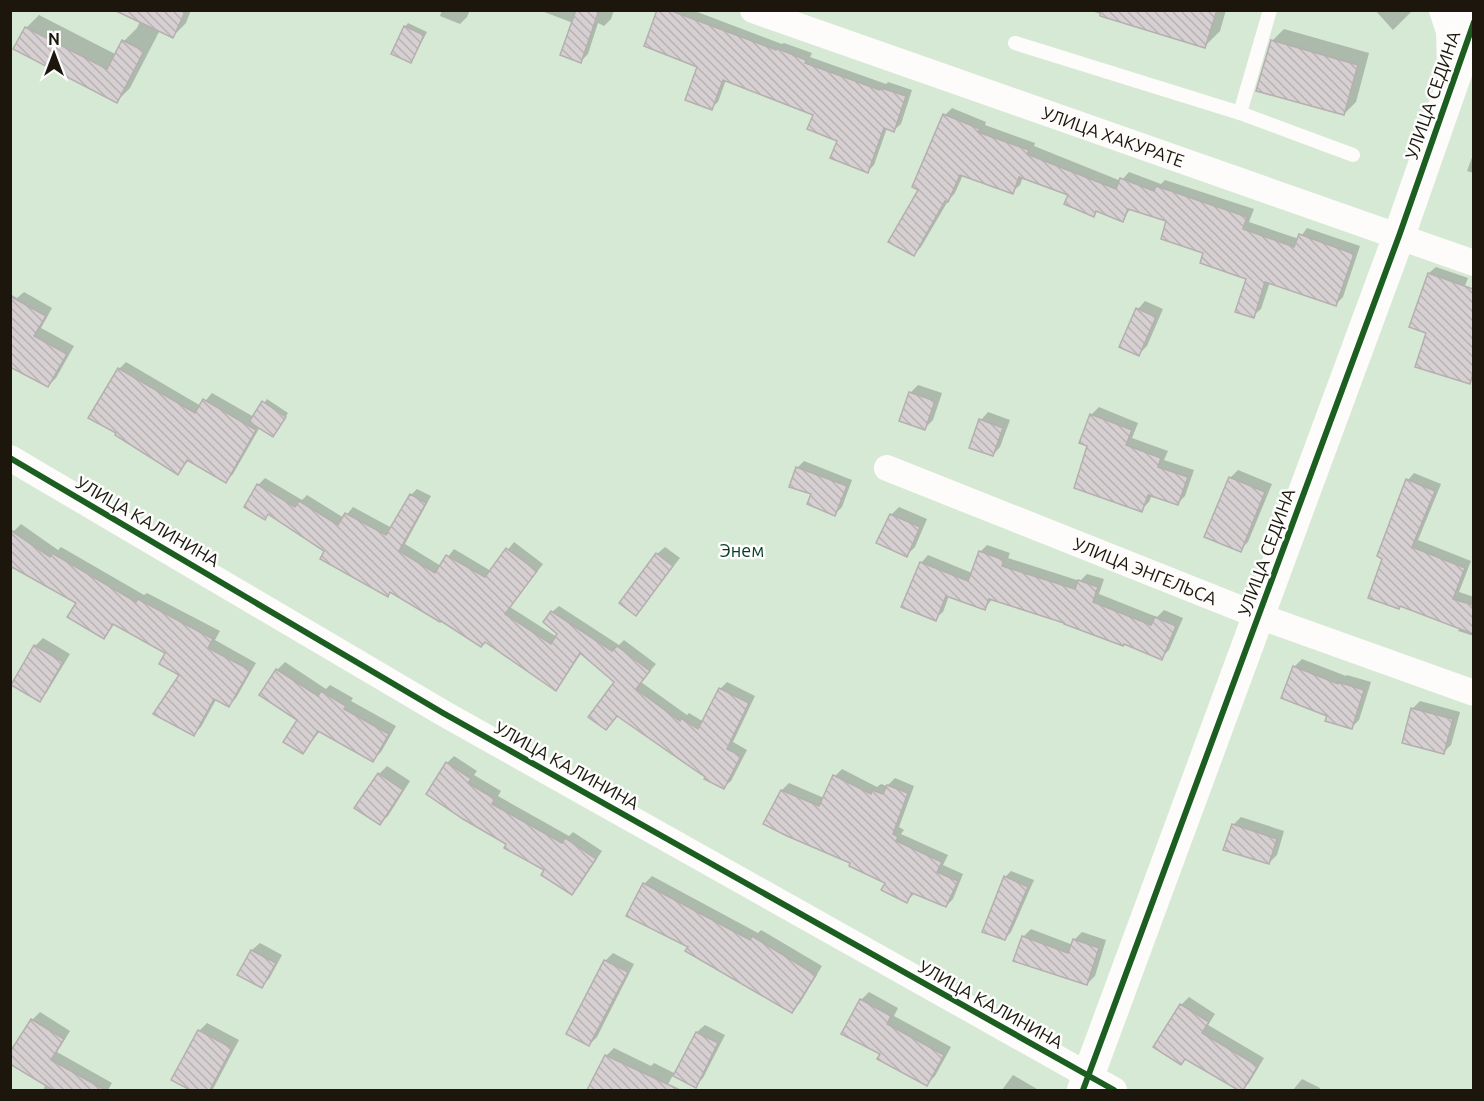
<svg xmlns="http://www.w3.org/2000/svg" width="1484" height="1101" viewBox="0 0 1484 1101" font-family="Ubuntu,sans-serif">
<defs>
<pattern id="building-back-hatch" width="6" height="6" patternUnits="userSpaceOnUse" patternTransform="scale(1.5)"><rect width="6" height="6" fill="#d7d0d2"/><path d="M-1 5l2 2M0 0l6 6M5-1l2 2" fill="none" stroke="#b8b2b3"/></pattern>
</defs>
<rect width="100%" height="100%" fill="#f5ece0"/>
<!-- garden -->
<rect fill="#d6e9d5" x="11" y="11" width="1462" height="1079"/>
<!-- shadow -->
<g fill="#0003">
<polygon points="145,10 191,10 186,23 173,36 160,30 130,88 117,101 26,28 39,15 117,55 124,41 137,28"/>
<polygon points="442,10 470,10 467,17 460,24 440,16"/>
<polygon points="539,10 614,10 611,19 604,26 598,23 588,54 581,61 573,23"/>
<polygon points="659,10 692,10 782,44 784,43 812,53 810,57 886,84 888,82 912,90 901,124 894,130 887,128 874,165 868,171 815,114 726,80 718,102 711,108 699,66"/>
<polygon points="1088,10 1226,10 1220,31 1205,46"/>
<polygon points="1375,10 1413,10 1393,30"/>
<polygon points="408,23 427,32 411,62 405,27"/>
<polygon points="1284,29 1369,53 1356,102 1344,114 1272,41"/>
<polygon points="952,108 986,122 985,125 1035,143 1034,146 1121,181 1129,172 1161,184 1165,180 1254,209 1249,222 1299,239 1307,228 1360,246 1343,297 1336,304 1270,282 1261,309 1253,316 1248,278 1205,252 1168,220 1131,208 1122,220 1098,210 1093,215 1070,195 1023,177 1020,185 1012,192 963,175 955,193 948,201 921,247 914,254 920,189 945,115"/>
<polygon points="1474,152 1474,173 1467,171"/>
<polygon points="1436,267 1468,278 1461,296 1474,300 1474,378 1469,383 1428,332 1429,273"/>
<polygon points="24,292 52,308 41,328 74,346 56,378 48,386 10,365 10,294 17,298"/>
<polygon points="1145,301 1163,309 1147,346 1139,354 1138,309"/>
<polygon points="126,362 201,406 212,393 254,417 267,399 288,413 276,432 260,427 233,474 226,481 189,460 178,473 119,369"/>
<polygon points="918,385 942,393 933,420 925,428 901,420 911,392"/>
<polygon points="1099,407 1138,423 1132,438 1168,451 1164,460 1194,470 1185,496 1178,503 1152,495 1149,502 1141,510 1089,445 1091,415"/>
<polygon points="988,412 1010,420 1000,447 993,455 981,420"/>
<polygon points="804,461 852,480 842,507 835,514 797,468"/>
<polygon points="1238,470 1272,484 1248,542 1240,550 1230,478"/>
<polygon points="1414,473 1441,484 1418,540 1471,561 1459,592 1474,597 1474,636 1458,631 1460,627 1401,605 1399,607 1384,558 1378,555 1408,480"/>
<polygon points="265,478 302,500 307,495 344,518 353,507 392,528 411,495 417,489 431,496 405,544 441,566 454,549 491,571 514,542 543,564 510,607 557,637 559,633 552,612 559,606 619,645 624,640 656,664 641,682 687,715 689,713 704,722 720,689 727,682 755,696 733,742 747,750 731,781 724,787 618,715 606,728 616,681 582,652 562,682 555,689 485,641 391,591 387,595 326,551 269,513 264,518 258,485"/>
<polygon points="899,507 927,519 915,547 907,555 891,515"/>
<polygon points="21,524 58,550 61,547 144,595 147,593 220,631 215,640 256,663 236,698 229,705 217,698 201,727 194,734 182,674 167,652 115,623 104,637 78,602 15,566 12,569 10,567 10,529 14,531"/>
<polygon points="987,545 1010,553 1008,558 1080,581 1087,574 1104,579 1099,594 1157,617 1164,610 1183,618 1169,650 1161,658 1124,642 993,598 985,608 949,596 943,612 935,619 921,563 928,555 972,573 980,552"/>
<polygon points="665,547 680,558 636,614 657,554"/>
<polygon points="43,638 70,654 47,692 40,700 13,685 35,646"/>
<polygon points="1302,659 1346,676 1347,675 1371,682 1359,720 1351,728 1329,715 1294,667"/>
<polygon points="285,662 326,689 330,685 353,698 351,701 396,726 381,752 373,760 320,731 303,752 299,720 261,695 277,670"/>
<polygon points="1420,701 1460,712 1451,745 1443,753 1412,709"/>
<polygon points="454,756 477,771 474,775 501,791 498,796 569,836 573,832 602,851 579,886 572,893 546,870 508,843 447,763"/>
<polygon points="387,766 410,781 388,816 380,823 379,774"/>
<polygon points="842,769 877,787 881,784 887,786 895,778 914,786 899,827 904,830 901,834 948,855 943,865 963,874 953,899 946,906 915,893 907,901 887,883 853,862 765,823 782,790 789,783 824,798 835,776"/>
<polygon points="1241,817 1284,831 1277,855 1269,863 1233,825"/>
<polygon points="1011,871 1034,880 1011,932 1005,939 1005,877"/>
<polygon points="652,876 758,933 761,930 822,966 800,1003 792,1011 644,884"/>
<polygon points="1031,929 1073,945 1074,940 1082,932 1106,940 1095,976 1087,984 1023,937"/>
<polygon points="260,943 282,955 269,979 261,986 239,974 252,950"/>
<polygon points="613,953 634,964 597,1037 589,1045 568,1034 605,961"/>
<polygon points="869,992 898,1008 894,1016 951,1047 935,1076 927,1084 882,1054 861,1000"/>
<polygon points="1189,997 1215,1014 1208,1025 1264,1058 1249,1083 1242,1090 1186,1058 1181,1063 1181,1005"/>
<polygon points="40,1012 70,1031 57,1052 112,1083 108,1090 43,1090 46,1084 32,1020"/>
<polygon points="207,1023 239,1040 213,1089 193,1090 173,1080 199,1031"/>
<polygon points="705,1025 725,1035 703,1078 695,1086 673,1075 665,1090 589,1090 606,1056 614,1048 651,1066 654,1063 676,1074 697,1032"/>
<polygon points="1013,1075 1037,1089 1036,1090 1002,1090"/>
<polygon points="1302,1079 1320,1088 1319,1090 1293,1090"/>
</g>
<!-- building -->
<g fill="url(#building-back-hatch)" stroke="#b5afaf" stroke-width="1.5">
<polygon points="114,10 186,10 173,38"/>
<polygon points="576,10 599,10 581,63 560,55"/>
<polygon points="657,10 669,10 776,50 776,48 806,60 805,63 880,90 881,88 906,96 894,132 884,128 868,173 830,158 837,141 807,129 813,115 723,80 712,110 685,100 697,67 644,46"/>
<polygon points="1100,10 1217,10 1205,48 1100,16"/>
<polygon points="404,26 424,35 411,63 391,54"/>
<polygon points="25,27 107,69 122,40 144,51 117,103 13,49"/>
<polygon points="1271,40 1358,65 1344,115 1256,91"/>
<polygon points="943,114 980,129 978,132 1029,150 1027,154 1116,189 1120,178 1154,191 1156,186 1247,217 1243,229 1294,247 1299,234 1354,254 1336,306 1265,282 1254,318 1235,312 1246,279 1200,263 1203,253 1161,239 1166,221 1128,209 1123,222 1096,211 1094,217 1064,204 1068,195 1019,177 1013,194 960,175 948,202 945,201 914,256 888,242 918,190 912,187"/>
<polygon points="1428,273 1473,289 1473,373 1470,384 1415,367 1426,333 1409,327"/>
<polygon points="10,296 46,316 34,336 67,354 48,387 10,367"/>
<polygon points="1136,308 1156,317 1139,356 1119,347"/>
<polygon points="118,368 195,413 203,399 256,430 226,483 187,460 178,475 115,435 116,433 88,418"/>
<polygon points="909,392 935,401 925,430 899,421"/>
<polygon points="262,401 286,417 273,437 249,422"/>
<polygon points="1090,414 1132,430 1126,445 1161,458 1158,467 1188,477 1178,505 1148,495 1142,512 1074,488 1087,446 1079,443"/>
<polygon points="979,419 1003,428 993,456 969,448"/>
<polygon points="796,467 847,486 835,516 807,504 811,494 789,487"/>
<polygon points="1229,477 1265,492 1241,552 1204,537"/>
<polygon points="1406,479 1435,491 1412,547 1465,568 1453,599 1473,605 1473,634 1400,606 1399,609 1368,598 1382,559 1377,556"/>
<polygon points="257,484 295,507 299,501 338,525 345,513 386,535 410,494 426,503 399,551 435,573 446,555 485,577 506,548 537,571 505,614 551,644 557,634 543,622 551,611 612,651 617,646 650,671 636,689 680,721 681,718 698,729 719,688 749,703 727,749 741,756 724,789 704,779 705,777 617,716 606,730 588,717 614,682 580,653 556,691 485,642 481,647 441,621 440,622 390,592 388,597 320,559 324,551 268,514 265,520 244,507"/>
<polygon points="890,514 920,527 907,557 876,543"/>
<polygon points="10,530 50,557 52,553 136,602 138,599 213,639 208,648 250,670 229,707 214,699 194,736 153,714 179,675 159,664 165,653 113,624 104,639 67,617 76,603 10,566"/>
<polygon points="979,551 1004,560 1002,566 1075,589 1078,580 1098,587 1093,602 1151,625 1155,617 1176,626 1162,660 1124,644 1123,646 1064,624 1064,623 989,599 985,610 946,596 936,621 901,607 920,562 968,581"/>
<polygon points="656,553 673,566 636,616 619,603"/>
<polygon points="34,645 63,662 40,702 11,685"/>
<polygon points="1293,666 1338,684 1338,682 1364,690 1352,729 1325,721 1327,716 1281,698"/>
<polygon points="276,669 318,696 321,691 346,706 344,709 389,734 373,762 318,731 303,754 283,742 297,720 259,695"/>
<polygon points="1411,708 1453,719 1444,754 1402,743"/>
<polygon points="446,762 471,779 468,783 495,799 492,804 562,843 565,838 596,859 572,895 541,875 544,870 504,848 506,844 463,819 426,794"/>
<polygon points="378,773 403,790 380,825 354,808"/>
<polygon points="833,775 871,794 872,790 883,794 887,785 908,793 893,834 898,837 896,841 942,862 937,872 958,881 946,907 912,893 907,903 881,890 885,883 849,866 850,863 787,836 763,824 781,790 819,806"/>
<polygon points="1232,824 1277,839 1269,864 1223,850"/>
<polygon points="1004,876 1028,887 1005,940 982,932"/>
<polygon points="643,883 750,940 752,936 816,975 792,1013 685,951 688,947 626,916"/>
<polygon points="1022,936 1068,953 1073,939 1099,948 1087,985 1013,961"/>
<polygon points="251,950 276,963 262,988 237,975"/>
<polygon points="604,960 628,972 589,1046 566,1034"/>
<polygon points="860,999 891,1016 887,1024 944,1055 927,1086 877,1059 880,1054 841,1034"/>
<polygon points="1180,1004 1209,1022 1202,1033 1258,1066 1243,1090 1238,1090 1185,1059 1181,1065 1153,1047"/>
<polygon points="31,1019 64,1039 51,1060 105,1090 53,1090 10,1064 10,1052"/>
<polygon points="198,1030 232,1048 210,1090 190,1090 171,1080"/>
<polygon points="696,1032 718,1043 696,1088 673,1076"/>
<polygon points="605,1055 680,1090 587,1090"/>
</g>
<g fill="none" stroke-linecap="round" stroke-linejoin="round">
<!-- service -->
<g stroke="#fefcfa" stroke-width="14">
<polyline points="1015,43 1240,113 1270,10"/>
<polyline points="1240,113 1353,155"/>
</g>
<!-- minor -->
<g stroke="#fefcfa" stroke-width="26">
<path id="s1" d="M753 10 1474 263"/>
<polyline points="10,458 443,713 1114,1090"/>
<path id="s2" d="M887 468 1259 616 1474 693"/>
</g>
<!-- tertiary -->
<g stroke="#fefcfa" stroke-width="32">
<polyline points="1445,10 1452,31 1453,66"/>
<polyline points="1083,1090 1399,236 1474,22"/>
</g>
<!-- cycleway casing -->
<g stroke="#fcfdfc" stroke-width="10">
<g id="cycleway">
<polyline points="10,458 443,713 1114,1090"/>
<polyline points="1083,1090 1399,236 1474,22"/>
</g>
</g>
<!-- cycleway -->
<use href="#cycleway" stroke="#1b5e20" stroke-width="6"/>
</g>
<g text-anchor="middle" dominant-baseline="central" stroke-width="5" stroke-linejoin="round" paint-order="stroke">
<!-- street labels -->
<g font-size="18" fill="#1d160c" stroke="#fcfdfc">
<text transform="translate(1432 95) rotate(-71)">УЛИЦА СЕДИНА</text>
<text stroke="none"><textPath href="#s1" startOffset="382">УЛИЦА ХАКУРАТЕ</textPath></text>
<text transform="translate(148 521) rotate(30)">УЛИЦА КАЛИНИНА</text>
<text transform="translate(1266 552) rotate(-70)">УЛИЦА СЕДИНА</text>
<text stroke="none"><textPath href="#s2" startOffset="278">УЛИЦА ЭНГЕЛЬСА</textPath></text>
<text transform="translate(567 765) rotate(29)">УЛИЦА КАЛИНИНА</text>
<text transform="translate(991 1004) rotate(29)">УЛИЦА КАЛИНИНА</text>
</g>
<!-- park labels -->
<g font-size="18" fill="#013c23" stroke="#fcfdfc">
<text x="742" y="550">Энем</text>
</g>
</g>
<!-- border -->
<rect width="1484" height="1101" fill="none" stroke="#1d160c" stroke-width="24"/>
<!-- north arrow -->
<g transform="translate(54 54)" stroke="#fcfdfc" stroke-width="4.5" paint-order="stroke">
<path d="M0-4.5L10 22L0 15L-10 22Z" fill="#1d160c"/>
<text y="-9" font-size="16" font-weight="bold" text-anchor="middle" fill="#1d160c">N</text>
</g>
</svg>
